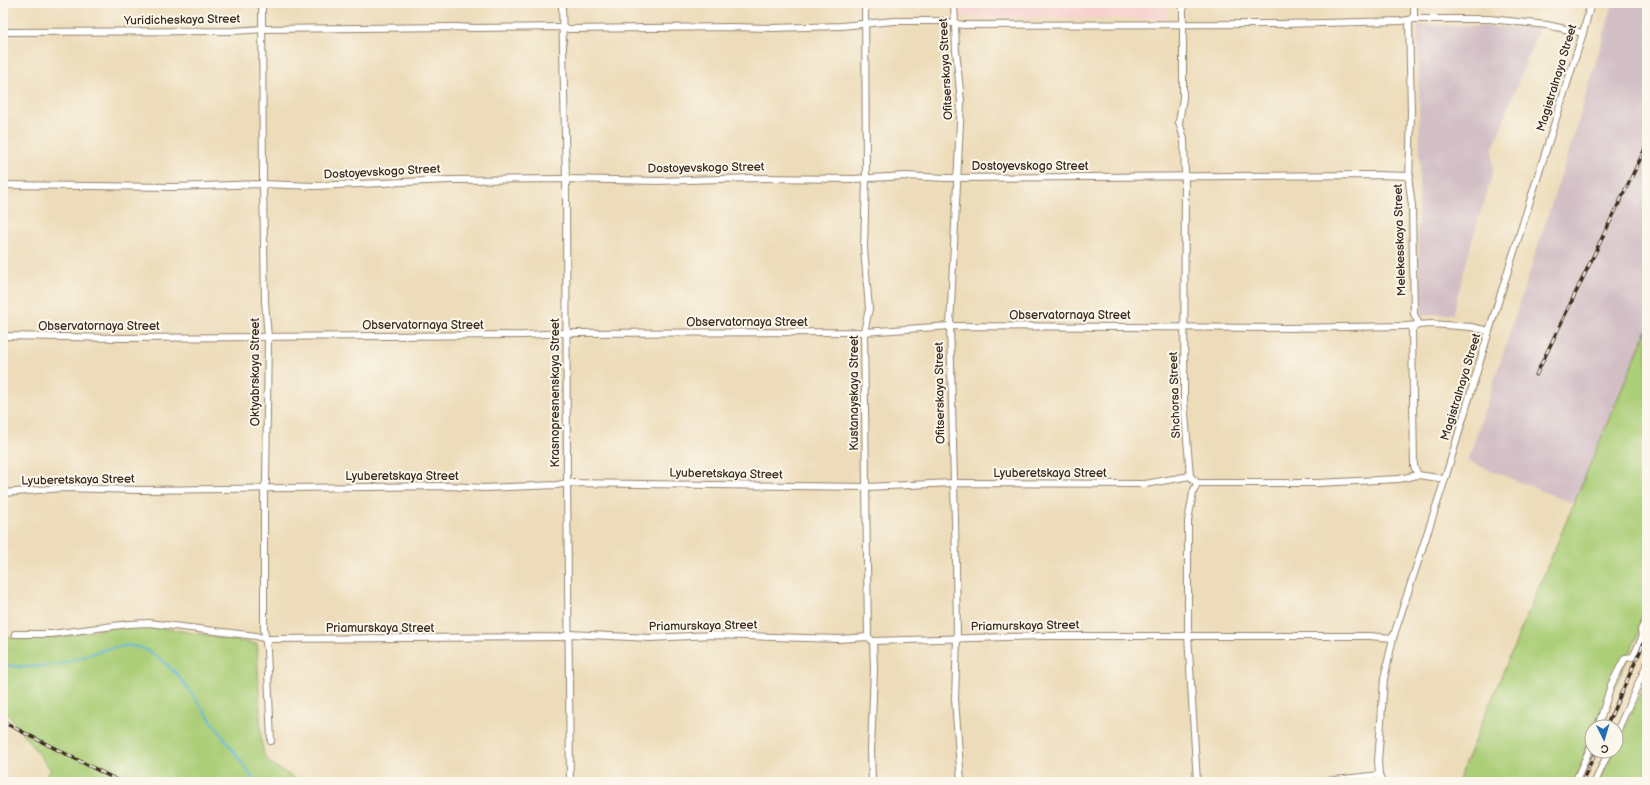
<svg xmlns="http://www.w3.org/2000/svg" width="1650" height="785" viewBox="0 0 1650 785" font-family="'Balsamiq Sans',sans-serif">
<rect width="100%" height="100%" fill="#fbf7ec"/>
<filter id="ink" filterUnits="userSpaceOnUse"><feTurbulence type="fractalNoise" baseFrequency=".025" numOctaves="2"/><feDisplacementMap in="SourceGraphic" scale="8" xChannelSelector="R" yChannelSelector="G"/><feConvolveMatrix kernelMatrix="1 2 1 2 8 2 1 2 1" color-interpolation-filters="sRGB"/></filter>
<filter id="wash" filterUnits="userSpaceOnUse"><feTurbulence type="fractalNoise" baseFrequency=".012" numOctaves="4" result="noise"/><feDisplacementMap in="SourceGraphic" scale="16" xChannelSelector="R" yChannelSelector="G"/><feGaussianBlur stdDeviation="0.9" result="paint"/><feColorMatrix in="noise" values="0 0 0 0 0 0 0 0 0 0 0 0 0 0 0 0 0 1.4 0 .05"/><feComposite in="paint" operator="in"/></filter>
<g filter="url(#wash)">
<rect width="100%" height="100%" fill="#eddcb9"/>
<!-- built -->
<polygon fill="#f7d0cf" points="956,3 1167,3 1167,19 956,17"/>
<!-- industrial -->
<g fill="#d2bec5">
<polygon points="1613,3 1647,3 1647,329 1574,504 1468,461 1576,129"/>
<polygon points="1418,25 1539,28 1493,148 1493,172 1473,237 1453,314 1422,314 1419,295 1418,216 1420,161"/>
</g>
<!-- green -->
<g fill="#abce77" stroke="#737c4a">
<polygon points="1647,329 1647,613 1598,727 1592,727 1592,741 1575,782 1457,782"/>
<polygon points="126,625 164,628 257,644 261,740 264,755 270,763 300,782 41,782 51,770 3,708 3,633 7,637 51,638"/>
<polygon points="1647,678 1647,782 1600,782 1614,751 1616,751 1616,747"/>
</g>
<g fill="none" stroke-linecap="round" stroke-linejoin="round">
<!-- stream -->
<path stroke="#5eb7db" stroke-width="2" d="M3 664C23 669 47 667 67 662 88 656 120 640 141 648 156 653 167 665 178 675L256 782"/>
</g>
</g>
<g filter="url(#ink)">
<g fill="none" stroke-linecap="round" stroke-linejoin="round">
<!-- minor casing -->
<g stroke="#94836c" stroke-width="8">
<g id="minor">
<polyline points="262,3 263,184 265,301 268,337 266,482 264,487 264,629 267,650 271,741"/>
<polyline points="562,3 566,179 567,483 570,782"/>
<polyline points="865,3 866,178 864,248 869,309 864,332 868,637 873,641 874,668 871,751 872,782"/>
<polyline points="954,3 956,50 961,102 950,326 956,561 957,638 955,699 961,782"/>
<polyline points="1183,3 1183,98 1179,122 1184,139 1185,177 1184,401 1190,476 1197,483 1193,493 1188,521 1188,635 1197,782"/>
<polyline points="1414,3 1414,19 1409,20 1411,112 1409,183 1412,206 1414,314 1419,324 1412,329 1414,466 1418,475"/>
<polyline points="3,32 233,31 263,29 455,27 475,28 562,27 569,29 731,27 773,28 841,26 894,21 941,21 963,25 1281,24 1402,21 1414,19 1489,19 1547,25 1583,33"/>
<polyline points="3,185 174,187 263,184 314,186 450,180 566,179 658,181 752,178 853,179 906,176 946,178 1375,175 1410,176"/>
<polyline points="3,336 122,338 524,335 566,333 864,332 950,326 1287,328 1405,326 1431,324 1471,327 1489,331"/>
<polyline points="3,493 62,488 141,490 448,486 484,488 557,485 567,483 866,487 953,483 1145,484 1190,476 1197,483 1317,483 1399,479 1418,475 1445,479"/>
<polyline points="15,634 51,634 129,624 149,623 256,636 266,639 561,637 570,634 650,638 713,635 839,639 868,637 873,641 1043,636 1369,636 1393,638"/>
<polyline points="1598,727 1611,685 1625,658 1633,657 1642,638 1641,630 1647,617"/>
<polyline points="1616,734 1647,664"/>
<polyline points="1318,782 1379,775"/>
<polyline points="1382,782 1379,775 1378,761 1381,722 1384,679 1393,638 1445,479 1489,331 1583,33 1591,3"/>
<polyline points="1575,782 1592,744"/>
<polyline points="1595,782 1609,751"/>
</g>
</g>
<!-- minor -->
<use href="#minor" stroke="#fff" stroke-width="6"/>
<!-- rail casing -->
<g stroke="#3b2a1e" stroke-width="3.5">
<g id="rail">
<polyline points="1536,375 1647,145"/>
<polyline points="3,722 121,782"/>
<polyline points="1606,727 1647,636"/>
<polyline points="1582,782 1596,751"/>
</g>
</g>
<!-- rail -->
<use href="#rail" stroke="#fbf7ec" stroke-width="2" stroke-dasharray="6" stroke-linecap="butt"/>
</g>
</g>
<g text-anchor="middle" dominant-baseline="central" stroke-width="4" stroke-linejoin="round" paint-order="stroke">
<!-- street labels -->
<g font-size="12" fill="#3b2a1e" stroke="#fbf7ec">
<text transform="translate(182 20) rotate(-1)">Yuridicheskaya Street</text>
<text transform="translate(946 69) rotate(-93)">Ofitserskaya Street</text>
<text transform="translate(1557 78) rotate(-73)">Magistralnaya Street</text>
<text x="1030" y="166">Dostoyevskogo Street</text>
<text transform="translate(706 168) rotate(-1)">Dostoyevskogo Street</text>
<text transform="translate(382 172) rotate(-3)">Dostoyevskogo Street</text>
<text transform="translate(1400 240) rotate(-92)">Melekesskaya Street</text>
<text x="1070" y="315">Observatornaya Street</text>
<text x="747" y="322">Observatornaya Street</text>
<text x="423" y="325">Observatornaya Street</text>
<text x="99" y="326">Observatornaya Street</text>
<text transform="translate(255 372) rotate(-90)">Oktyabrskaya Street</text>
<text transform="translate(1461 387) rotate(-73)">Magistralnaya Street</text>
<text transform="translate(555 393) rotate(-90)">Krasnopresnenskaya Street</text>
<text transform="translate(854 393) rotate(-90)">Kustanayskaya Street</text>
<text transform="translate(940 393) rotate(-91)">Ofitserskaya Street</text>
<text transform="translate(1175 395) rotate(-92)">Shchorsa Street</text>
<text x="1050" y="473">Lyuberetskaya Street</text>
<text transform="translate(726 474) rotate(1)">Lyuberetskaya Street</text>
<text x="402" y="476">Lyuberetskaya Street</text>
<text transform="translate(78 480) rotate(-1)">Lyuberetskaya Street</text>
<text transform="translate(703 626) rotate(-1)">Priamurskaya Street</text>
<text transform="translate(1025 626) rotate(-1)">Priamurskaya Street</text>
<text x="380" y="628">Priamurskaya Street</text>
</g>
</g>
<!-- margin -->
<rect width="1650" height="785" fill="none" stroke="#fbf7ec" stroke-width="16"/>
<!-- north arrow -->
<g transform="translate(1604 739) rotate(175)"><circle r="19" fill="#fbf7ec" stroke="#aea59a"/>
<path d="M0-3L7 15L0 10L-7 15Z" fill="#1f6fb2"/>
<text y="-6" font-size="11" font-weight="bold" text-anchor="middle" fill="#3b2a1e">С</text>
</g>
</svg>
